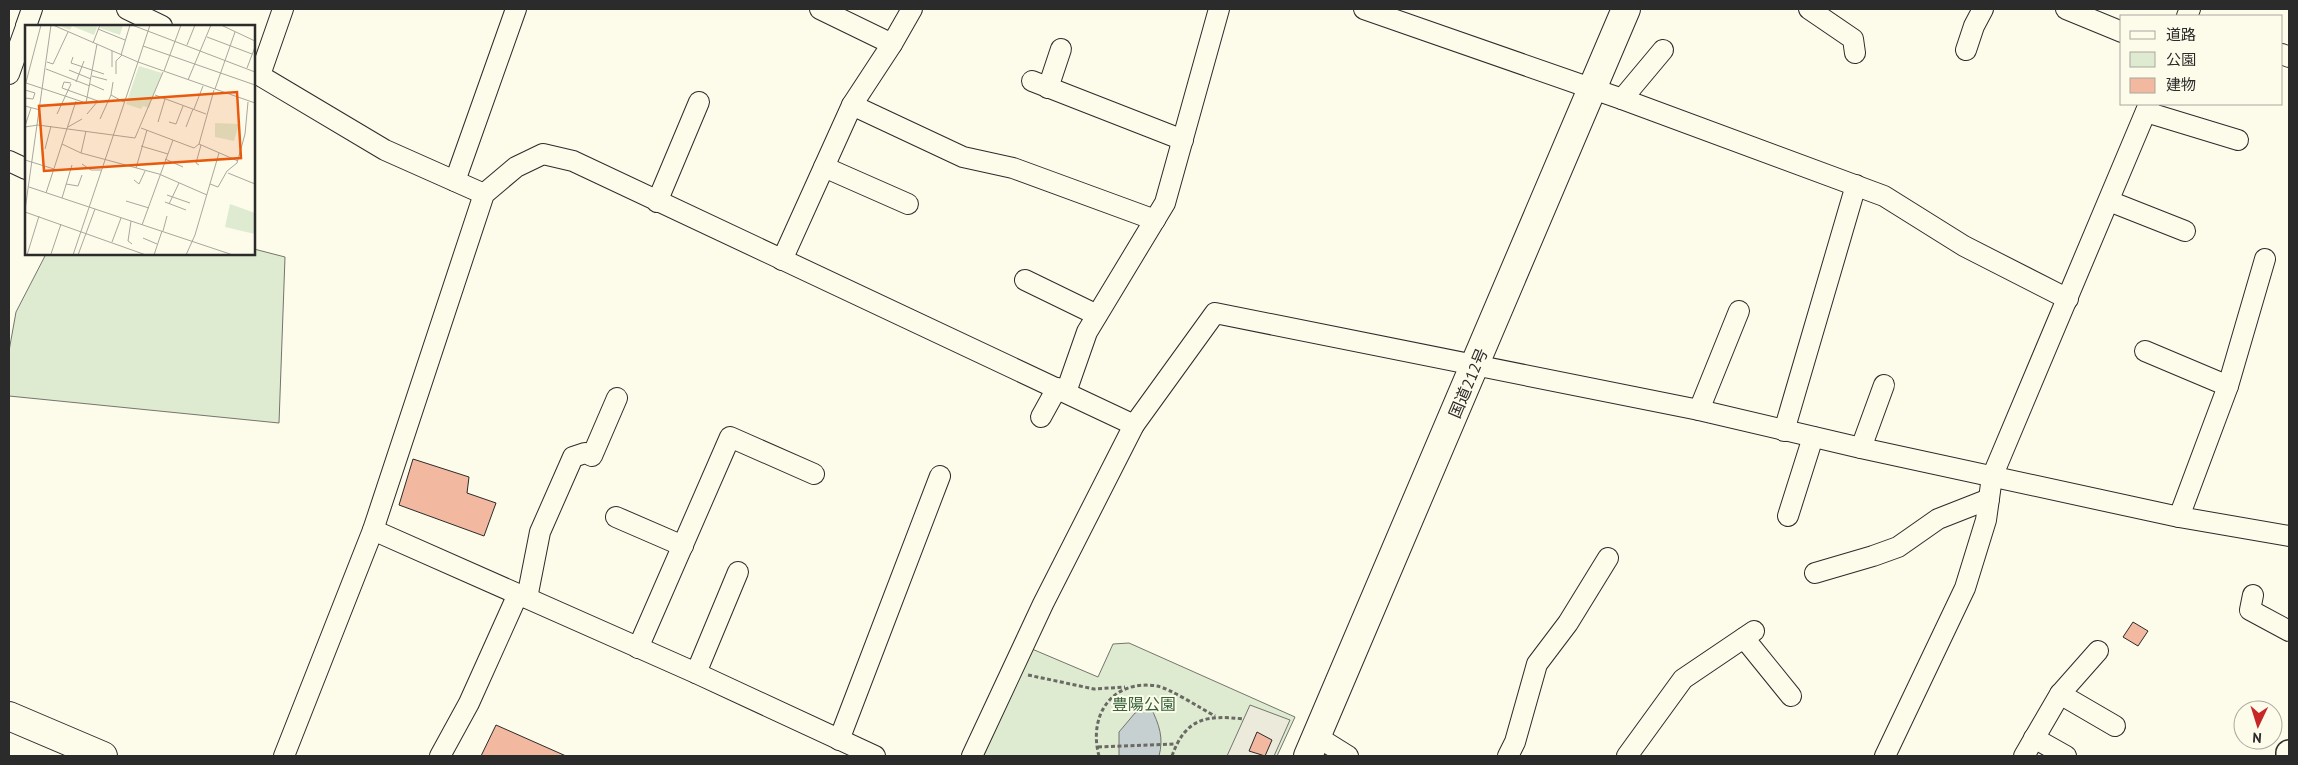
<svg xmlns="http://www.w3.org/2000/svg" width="2298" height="765" viewBox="0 0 2298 765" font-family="'PT Sans','Noto Sans JP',sans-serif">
<rect width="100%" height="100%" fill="#fdfbea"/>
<!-- green -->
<g fill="#deebd1" stroke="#74746e">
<polygon points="254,249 285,257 279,423 9,396 9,351 16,312 46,254 254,254"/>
<polygon points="1129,643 1295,717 1277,756 983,756 1032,649 1098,677 1113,644"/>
</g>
<!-- parking -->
<polygon fill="#eceadb" stroke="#74746e" points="1250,705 1290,720 1274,756 1227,756"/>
<!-- water -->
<path fill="#c7d0d0" stroke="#74746e" d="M1151 708C1159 724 1164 738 1159 756H1119V732L1135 713Z"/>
<!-- building -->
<g fill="#f2b8a0" stroke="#2b2b2b">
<polygon points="413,459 469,477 467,493 496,503 484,536 399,505"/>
<polygon points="2133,622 2148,631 2138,646 2123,637"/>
<polygon points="496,725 566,756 481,756"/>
<polygon points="1257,732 1272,740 1265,756 1249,751"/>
</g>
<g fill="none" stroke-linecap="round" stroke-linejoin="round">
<!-- minor casing -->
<g stroke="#2b2b2b" stroke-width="22">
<g id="minor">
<polyline points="127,9 162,26"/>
<polyline points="820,9 892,44"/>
<polyline points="1364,9 1622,99 1884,196 1964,246 2068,299"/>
<polyline points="1809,9 1853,39 1855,53"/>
<polyline points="2066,9 2122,32"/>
<polyline points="2187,16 2190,9"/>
<polyline points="26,26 32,9"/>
<polyline points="1966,50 1974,26 1983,9"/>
<polyline points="2282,54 2289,57"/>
<polyline points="254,72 385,150 484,194"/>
<polyline points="9,74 26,27"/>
<polyline points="260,75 283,9"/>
<polyline points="1032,81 1183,140"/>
<polyline points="1048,88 1061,49"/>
<polyline points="1622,99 1663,50"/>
<polyline points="852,105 963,157 1013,168 1155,220"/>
<polyline points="2146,112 2238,140"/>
<polyline points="9,161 26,169"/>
<polyline points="824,167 908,204"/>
<polyline points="455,181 516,9"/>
<polyline points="2109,201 2185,231"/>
<polyline points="657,202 699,102"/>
<polyline points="782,260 852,105 892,44 912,9"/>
<polyline points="1025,280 1097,315"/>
<polyline points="2145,351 2228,386"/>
<polyline points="1066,392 1087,332 1165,203 1219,9"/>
<polyline points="1699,410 1739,311"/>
<polyline points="1041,417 1057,388"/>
<polyline points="1784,431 1856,185"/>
<polyline points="1861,448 1884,385"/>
<polyline points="1788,516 1813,437"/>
<polyline points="616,517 683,546"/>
<polyline points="2179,517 2228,386 2265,259"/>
<polyline points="373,530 696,673 875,756"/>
<polyline points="1815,573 1873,556 1898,547 1938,519 1989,499"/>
<polyline points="2253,595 2250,610 2289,631"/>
<polyline points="527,598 540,532 573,457 585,453 592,456 617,398"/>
<polyline points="1744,638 1791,696"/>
<polyline points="638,648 730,437 814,474"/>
<polyline points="696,673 738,572"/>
<polyline points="2060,694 2115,726"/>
<polyline points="1316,736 1348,756"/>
<polyline points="2034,738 2066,756"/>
<polyline points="839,740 940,476"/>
<polyline points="284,756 373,530 484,194 516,167 543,154 573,161 1134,425"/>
<polyline points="440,756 469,703 518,594"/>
<polyline points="972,756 1043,604 1134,425 1215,313 1699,410 1861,448 2179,517 2289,536"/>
<polyline points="1508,756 1515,742 1537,664 1568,623 1608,558"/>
<polyline points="1627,756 1683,679 1754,631"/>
<polyline points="1885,756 1965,588 1986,520 1992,477 2149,104"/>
<polyline points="2024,756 2060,694 2098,651"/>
</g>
</g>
<!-- major casing -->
<g stroke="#2b2b2b" stroke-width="28">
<polyline id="major" points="2289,756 2289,753"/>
</g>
<!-- highway casing -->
<g stroke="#2b2b2b" stroke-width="30">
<g id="highway">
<polyline points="9,716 103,756"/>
<polyline points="1308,756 1626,9"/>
</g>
</g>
<!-- path -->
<g stroke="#6a6964" stroke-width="3" stroke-dasharray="4 2.5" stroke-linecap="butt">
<polyline points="1028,675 1094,689 1125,687"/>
<polyline points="1098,747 1176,744"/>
<path d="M1099 756C1088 715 1112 679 1157 686 1169 688 1202 709 1215 716"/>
<path d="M1172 756C1186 717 1207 715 1244 719"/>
</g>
<!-- minor -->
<use href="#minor" stroke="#fdfbea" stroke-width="20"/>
<!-- major -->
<use href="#major" stroke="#fdfbea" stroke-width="25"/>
<!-- highway -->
<use href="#highway" stroke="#fdfbea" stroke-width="28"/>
</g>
<g text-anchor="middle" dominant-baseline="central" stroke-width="4" stroke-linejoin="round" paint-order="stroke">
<!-- street labels -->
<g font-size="16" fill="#2b2b2b" stroke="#fdfbea">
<text transform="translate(1468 383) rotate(-67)">国道212号</text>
</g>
<!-- park labels -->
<g font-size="16" fill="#34623c" stroke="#fdfbea">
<text x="1144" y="704">豊陽公園</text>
</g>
</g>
<!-- overview -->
<g transform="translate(25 25)">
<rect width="230" height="230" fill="#fdfbea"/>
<path d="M33 0H73L69 10 47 1 45 5ZM76 0H98L95 10 75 3ZM114 41 137 48 124 83 118 81 116 84 101 79ZM190 98 214 99 209 116 190 112ZM205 179 230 188V209L200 202Z" fill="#deebd1"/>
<path fill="none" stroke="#a9a89e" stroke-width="1" d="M28 0 113 37M107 0 230 47M196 0 230 16M73 4 100 15M182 12 227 29M68 18 75 0M162 20 170 0M118 21 230 60M87 26V42M96 30 105 0M48 32 46 38 79 49M22 37 28 39 43 7M113 37 125 0M222 43 230 22M21 44 65 61M44 45 66 54M139 46 156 0M91 49V36L97 30M67 51 82 55M163 55 186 0M51 57 59 36M88 57 86 70 99 77M1 58 61 78 72 19M46 58 39 57 37 63 73 76 62 89M65 59 79 65M0 61 16 0M190 64 210 7M0 65 10 68 8 74 0 73M130 70 181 89M0 81 15 85M169 84 178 61M32 89 46 59M75 94 86 70M133 97 140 74M144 97 151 99 158 81M0 101 6 83M0 102 13 100 110 113 138 47M43 102 57 94M161 102 168 84M116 103 169 123 174 119 189 65M37 119 56 128 134 149 182 170M174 119 213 136M116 121 143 129M20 124 26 101M56 128 61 106M140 134 158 142M0 135 29 144M57 139 66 145H76M174 140 171 138 176 120M111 143 122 105M203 148 230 159M109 155 114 159 120 146M41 159 53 161 57 150M185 159 193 162 202 146 212 138 220 109 223 77M4 162 208 230M21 168 51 76M142 170 165 178M37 173 47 140M101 176 124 183M140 177 161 185M144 179 154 158M0 185 26 0M0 187 121 230M106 196 103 216 107 219M117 200 148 115M138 206 142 191M118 213 132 219M87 217 96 193M26 229 36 199M2 230 14 191M48 230 113 37 230 78M53 230 70 184M129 230 137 206M161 230 170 210 194 128"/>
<path fill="#e8590c" fill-opacity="0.15" stroke="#e8590c" stroke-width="2.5" d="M212 67 216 133 19 146 14 81Z"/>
<rect width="230" height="230" fill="none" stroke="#2b2b2b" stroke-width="2.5"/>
</g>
<!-- border -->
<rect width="2298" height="765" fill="none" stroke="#2b2b2b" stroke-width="20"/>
<!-- legend -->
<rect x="2120" y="15" width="162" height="90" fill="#fdfbea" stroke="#a9a89e"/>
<rect x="2130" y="31" width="25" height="8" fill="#fdfbea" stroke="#a9a89e"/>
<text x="2166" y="40" font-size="15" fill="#2b2b2b">道路</text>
<rect x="2130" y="52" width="25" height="15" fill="#deebd1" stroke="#a9a89e"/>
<text x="2166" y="65" font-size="15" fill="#2b2b2b">公園</text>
<rect x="2130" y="78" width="25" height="15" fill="#f2b8a0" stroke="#a9a89e"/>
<text x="2166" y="90" font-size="15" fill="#2b2b2b">建物</text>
<!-- north arrow -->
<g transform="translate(2258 725) rotate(184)"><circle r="24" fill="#fdfbea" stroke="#a9a89e"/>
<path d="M0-4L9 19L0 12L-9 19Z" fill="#c62828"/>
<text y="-8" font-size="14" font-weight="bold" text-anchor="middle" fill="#2b2b2b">N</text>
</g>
</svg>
